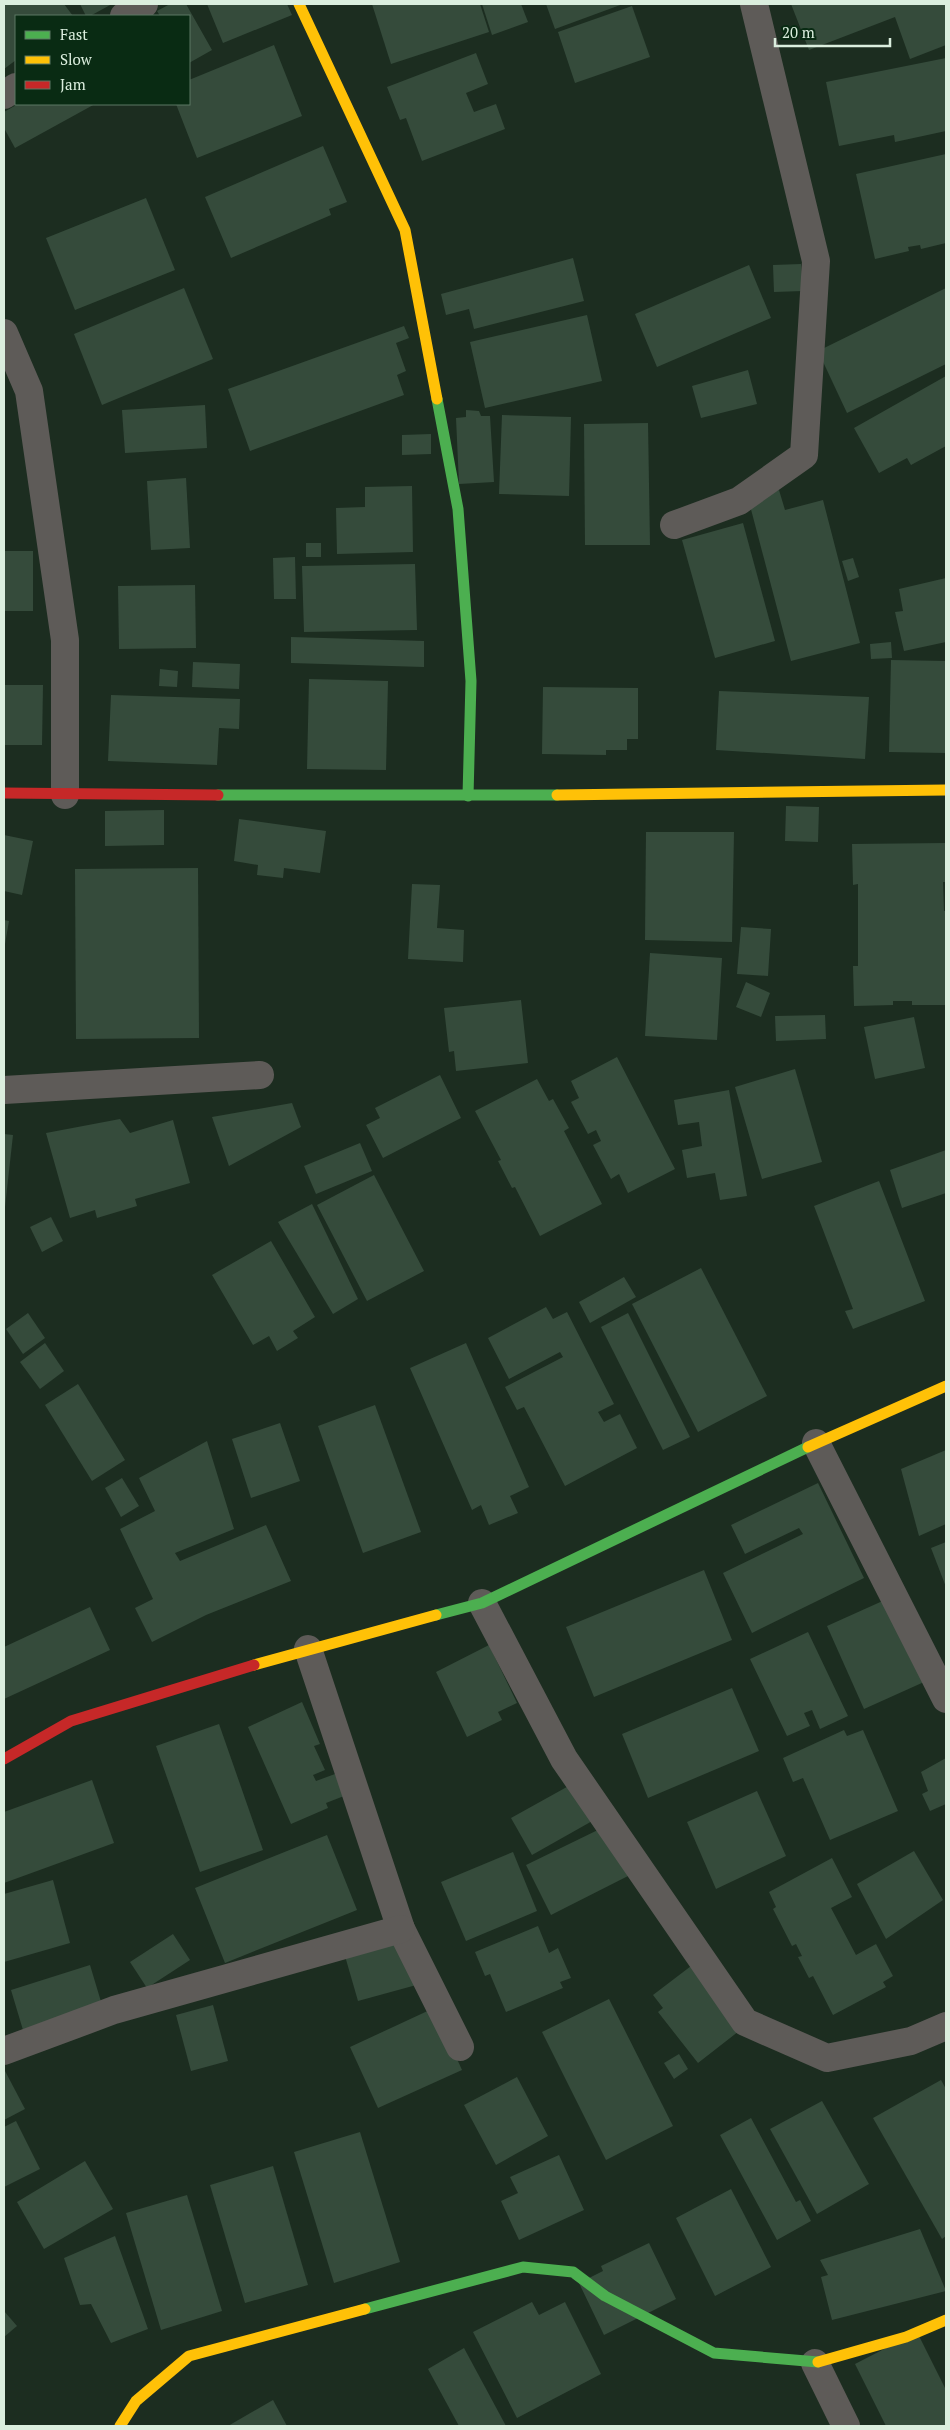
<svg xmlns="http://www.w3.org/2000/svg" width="950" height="2430" viewBox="0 0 950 2430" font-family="'PT Serif',serif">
<rect width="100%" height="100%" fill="#1c2d20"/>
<!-- building -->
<g fill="#354b3b">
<polygon points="4,4 64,4 73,16 16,16 16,60 4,69"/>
<polygon points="80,4 112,4 90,16 86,16"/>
<polygon points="170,4 186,4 212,50 189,63 189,16 160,16 157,11"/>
<polygon points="207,4 287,4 292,15 223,43"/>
<polygon points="372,4 480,4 489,32 391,64"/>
<polygon points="482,4 521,4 528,22 492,35"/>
<polygon points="546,4 623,4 555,29"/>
<polygon points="791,4 946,4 946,45 910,59 895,17 809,50"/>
<polygon points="632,6 650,57 575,83 558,32"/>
<polygon points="274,45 302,116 197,158 176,104 189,104 189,80"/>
<polygon points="476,53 488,84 466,93 474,112 496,104 505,129 422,161 406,118 400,120 387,87"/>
<polygon points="946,58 946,131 895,142 894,135 839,146 826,82"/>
<polygon points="18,104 95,104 15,148 4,128 4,112"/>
<polygon points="323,146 347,202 329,209 331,215 231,258 205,197"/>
<polygon points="946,154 946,243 921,249 920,245 908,247 909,251 875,259 856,174"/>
<polygon points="146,198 175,270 75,310 46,238"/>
<polygon points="573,258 584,301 474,329 469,309 446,315 441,294"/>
<polygon points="801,264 803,291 774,292 773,265"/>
<polygon points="749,265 771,318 657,367 635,314"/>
<polygon points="184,288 213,359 102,405 74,334"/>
<polygon points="946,288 946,364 847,413 818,351"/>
<polygon points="587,315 602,381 485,408 470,342"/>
<polygon points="404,326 409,338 396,343 406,371 397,375 404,395 250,451 228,389"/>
<polygon points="748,370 757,404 701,418 692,386"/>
<polygon points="946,376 946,446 911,465 907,458 879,473 854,428"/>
<polygon points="205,405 207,448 125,453 122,410"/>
<polygon points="466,410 479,411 481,416 490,416 494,482 459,484 456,418 466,417"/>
<polygon points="502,415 571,417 569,496 499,494"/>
<polygon points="648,423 650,545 585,545 584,424"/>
<polygon points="431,434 431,454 402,455 402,435"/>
<polygon points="186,478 190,548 151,550 147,481"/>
<polygon points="412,486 413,552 337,554 336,508 365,507 365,487"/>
<polygon points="779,490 785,510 823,500 860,643 791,661 748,498"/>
<polygon points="743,523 775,641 715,658 682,540"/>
<rect x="306" y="543" width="15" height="14"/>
<rect x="4" y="551" width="29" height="60"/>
<polygon points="295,557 296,599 274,599 273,558"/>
<polygon points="853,558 859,577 848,581 842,561"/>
<polygon points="415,564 417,630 304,632 302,566"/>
<polygon points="946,578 946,642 904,651 895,612 903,611 899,589"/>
<polygon points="195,585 196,648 119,649 118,586"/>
<polygon points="291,637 424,641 424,667 291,663"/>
<polygon points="891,642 892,658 871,659 870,644"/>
<polygon points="891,660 946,661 946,753 889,752"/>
<polygon points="193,662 240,664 239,689 192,687"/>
<polygon points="160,669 178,671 177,687 159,686"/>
<polygon points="309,679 388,681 386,770 307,769"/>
<polygon points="4,685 43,685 42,745 4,745"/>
<polygon points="543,687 638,688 638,739 627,739 627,750 606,750 606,755 542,754"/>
<polygon points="719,691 869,697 865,759 716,750"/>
<polygon points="111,695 240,699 239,729 219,728 217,765 108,761"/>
<polygon points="786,806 819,807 818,842 785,841"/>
<polygon points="164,810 164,845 105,846 105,811"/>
<polygon points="239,819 326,831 320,873 284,868 283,878 257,875 258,865 234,861"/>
<polygon points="646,832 734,832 732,942 645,940"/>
<polygon points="4,835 33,841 22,895 4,891"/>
<polygon points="946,843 946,882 943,882 944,911 946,911 946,1005 912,1005 912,1001 893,1001 893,1005 854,1006 853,966 858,966 858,884 853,885 852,844"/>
<polygon points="198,868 199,1038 76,1039 75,869"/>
<polygon points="412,884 440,885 437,928 464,930 463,962 408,959"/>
<polygon points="4,920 9,921 5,944 4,944"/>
<polygon points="741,927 771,929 768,976 737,974"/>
<polygon points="650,953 722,958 717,1040 645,1036"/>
<polygon points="746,982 770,993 761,1017 736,1007"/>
<polygon points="521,1000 528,1063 456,1071 454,1051 449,1052 444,1008"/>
<polygon points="825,1015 826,1039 776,1041 775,1016"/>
<polygon points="914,1017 925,1068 875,1079 864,1027"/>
<polygon points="617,1057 675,1169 628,1193 619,1174 611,1179 593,1145 601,1141 596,1130 588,1134 571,1102 579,1098 571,1081"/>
<polygon points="795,1069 822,1162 762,1179 735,1087"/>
<polygon points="440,1075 461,1118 383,1158 366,1125 380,1118 375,1108"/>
<polygon points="537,1079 549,1101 553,1099 569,1128 564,1131 602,1204 540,1236 515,1187 512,1188 498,1161 501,1160 475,1111"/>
<polygon points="729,1090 747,1196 720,1200 715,1173 687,1178 682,1150 702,1146 699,1122 678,1125 674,1100"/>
<polygon points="292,1103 301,1127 229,1166 212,1117"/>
<polygon points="120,1119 130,1133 173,1120 190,1183 135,1199 137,1206 97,1218 95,1210 70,1218 46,1133"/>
<polygon points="4,1134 13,1135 5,1207 4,1206"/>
<polygon points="360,1143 372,1171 316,1194 304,1166"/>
<polygon points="946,1150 946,1193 902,1208 890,1170"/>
<polygon points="374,1175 424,1271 367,1301 317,1205"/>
<polygon points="879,1181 925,1301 853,1329 845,1311 853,1309 814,1206"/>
<polygon points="312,1204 358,1299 333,1314 278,1222"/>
<polygon points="51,1217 63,1241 42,1252 30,1227"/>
<polygon points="271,1241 315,1317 293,1331 298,1338 277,1351 269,1336 253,1345 212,1275"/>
<polygon points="701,1268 767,1396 698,1432 632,1304"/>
<polygon points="624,1277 636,1297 590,1323 579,1302"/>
<polygon points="546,1307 553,1319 567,1312 614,1404 598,1412 604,1422 620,1414 637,1448 565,1486 524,1407 517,1410 505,1387 563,1357 560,1352 509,1379 488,1338"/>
<polygon points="28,1313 45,1338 23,1354 6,1329"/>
<polygon points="628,1313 690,1437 663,1450 601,1327"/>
<polygon points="45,1343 64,1371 40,1389 20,1362"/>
<polygon points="466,1343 529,1487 510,1496 518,1513 489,1525 481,1505 472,1510 410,1368"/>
<polygon points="78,1384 125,1460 92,1481 45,1405"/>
<polygon points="375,1405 421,1532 363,1553 318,1426"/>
<polygon points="280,1423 300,1481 251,1498 232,1439"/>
<polygon points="207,1441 234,1529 175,1553 180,1561 266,1525 291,1581 206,1615 152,1642 135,1608 153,1599 120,1529 155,1511 139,1478"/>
<polygon points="946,1450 946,1524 919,1536 901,1469"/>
<polygon points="122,1478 139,1506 121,1517 105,1488"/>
<polygon points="818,1483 864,1578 752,1633 723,1573 803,1534 799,1528 745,1554 731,1525"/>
<polygon points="946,1542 946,1587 931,1548"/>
<polygon points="704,1570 732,1640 594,1697 566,1627"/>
<polygon points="887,1599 924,1682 864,1709 827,1626"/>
<polygon points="90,1607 110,1650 4,1699 4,1647"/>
<polygon points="808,1632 848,1716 820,1729 812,1710 804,1713 810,1726 787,1736 750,1659"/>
<polygon points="489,1645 517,1703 498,1712 502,1720 467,1737 436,1672"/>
<polygon points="732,1688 759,1751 648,1798 622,1734"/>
<polygon points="302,1702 320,1744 314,1746 325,1770 313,1775 316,1781 335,1774 344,1796 326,1803 328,1808 291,1824 248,1727"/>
<polygon points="219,1724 263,1850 200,1872 156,1746"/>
<polygon points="844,1730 847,1736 863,1730 898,1811 830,1840 803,1778 793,1782 783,1758"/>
<polygon points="946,1758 946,1804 930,1811 922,1794 928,1791 921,1772"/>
<polygon points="92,1780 114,1843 4,1883 4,1812"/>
<polygon points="574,1783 594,1820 532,1855 511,1818"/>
<polygon points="757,1791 786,1856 716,1889 687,1822"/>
<polygon points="606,1826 630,1875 551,1915 526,1865"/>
<polygon points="327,1835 357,1910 225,1963 195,1888"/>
<polygon points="914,1851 943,1900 886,1939 857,1884"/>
<polygon points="513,1852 537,1911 466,1941 441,1882"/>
<polygon points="832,1858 852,1897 831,1908 856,1955 876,1944 893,1976 883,1982 886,1987 833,2015 813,1976 809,1978 798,1957 802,1956 796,1944 792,1946 773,1909 776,1907 769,1892"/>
<polygon points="53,1880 70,1943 4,1962 4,1894"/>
<polygon points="538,1926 549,1953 558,1948 571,1978 560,1982 563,1988 506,2012 490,1974 485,1976 475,1952"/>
<polygon points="173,1934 190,1960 147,1988 130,1962"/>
<polygon points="407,1938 420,1984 358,2001 345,1956"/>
<polygon points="695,1963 748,2024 698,2063 658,2012 663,2008 653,1995"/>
<polygon points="90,1965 105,2015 26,2040 11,1990"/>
<polygon points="609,1999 673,2126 606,2160 542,2032"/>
<polygon points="213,2005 228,2061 191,2071 176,2015"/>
<polygon points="434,2008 462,2070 378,2108 350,2047"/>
<polygon points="679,2054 688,2069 674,2079 664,2063"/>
<polygon points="4,2069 25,2109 4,2120"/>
<polygon points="517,2077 548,2136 496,2165 464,2105"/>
<polygon points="941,2080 946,2089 946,2236 942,2239 873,2118"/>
<polygon points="822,2101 869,2184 817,2214 770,2129"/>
<polygon points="751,2118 796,2202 800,2200 811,2221 777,2240 720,2135"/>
<polygon points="16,2121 40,2169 4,2187 4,2127"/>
<polygon points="360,2132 400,2262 334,2283 294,2152"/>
<polygon points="559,2155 584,2210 519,2240 501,2201 518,2193 510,2177"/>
<polygon points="85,2161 113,2209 44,2249 17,2202"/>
<polygon points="273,2166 308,2285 245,2303 210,2185"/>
<polygon points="731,2189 771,2267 715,2296 676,2218"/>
<polygon points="187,2195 222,2311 161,2330 126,2213"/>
<polygon points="920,2229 946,2291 832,2320 821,2277 828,2275 820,2260"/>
<polygon points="115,2236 148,2329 111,2343 91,2304 80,2305 64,2258"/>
<polygon points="649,2243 676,2299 604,2335 579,2283 603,2271 601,2266"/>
<polygon points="532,2302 539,2315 565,2302 601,2374 517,2418 473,2332"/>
<polygon points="4,2311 17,2326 4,2337"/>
<polygon points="917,2332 946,2390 946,2426 886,2426 855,2364"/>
<polygon points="464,2348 506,2426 459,2426 428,2369"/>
<polygon points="273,2400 287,2426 228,2426"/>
</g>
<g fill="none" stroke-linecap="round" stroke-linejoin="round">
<!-- street -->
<g stroke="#5e5b58" stroke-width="28">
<polyline points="124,16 144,4"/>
<polyline points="4,95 16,87"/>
<polyline points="4,333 29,391 65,640 65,795"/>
<polyline points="674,525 739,501 804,455 816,261 754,4"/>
<polyline points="4,1090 260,1075"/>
<polyline points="816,1443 946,1699"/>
<polyline points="482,1603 564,1759 745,2022 827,2058 911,2041 946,2026"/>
<polyline points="308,1649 401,1929 460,2047"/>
<polyline points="4,2051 114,2010 401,1929"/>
<polyline points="815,2363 846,2426"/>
</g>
<!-- fast -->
<g stroke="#4caf50" stroke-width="11">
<polyline points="437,399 458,509 471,681 468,796"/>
<polyline points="218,795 557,795"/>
<polyline points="436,1615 482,1603 808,1447"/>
<polyline points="365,2309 523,2267 573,2272 605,2296 714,2353 818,2362"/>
</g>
<!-- slow -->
<g stroke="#ffc107" stroke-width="11">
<polyline points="299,4 405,230 437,399"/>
<polyline points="557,795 946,790"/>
<polyline points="808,1447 946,1386"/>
<polyline points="254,1665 436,1615"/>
<polyline points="818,2362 906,2337 946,2320"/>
<polyline points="120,2426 136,2401 189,2356 365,2309"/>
</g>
<!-- jam -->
<g stroke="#c62828" stroke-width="11">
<polyline points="4,793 218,795"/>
<polyline points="4,1759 71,1721 254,1665"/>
</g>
</g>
<!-- border -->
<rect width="950" height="2430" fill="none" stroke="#dbeede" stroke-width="10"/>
<!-- legend -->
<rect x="15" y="15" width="175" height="90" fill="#092b13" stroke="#5d7964"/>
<rect x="25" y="31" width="25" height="8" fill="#4caf50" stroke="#5d7964"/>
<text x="60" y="40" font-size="15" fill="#dbeede">Fast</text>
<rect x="25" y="56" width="25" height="8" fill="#ffc107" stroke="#5d7964"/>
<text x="60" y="65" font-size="15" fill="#dbeede">Slow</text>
<rect x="25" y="81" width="25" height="8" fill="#c62828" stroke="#5d7964"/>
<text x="60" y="90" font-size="15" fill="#dbeede">Jam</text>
<!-- scale -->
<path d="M775 38v8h115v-8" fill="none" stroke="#dbeede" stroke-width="2.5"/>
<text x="782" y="38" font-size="15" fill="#dbeede" stroke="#092b13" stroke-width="4" paint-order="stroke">20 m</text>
</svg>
